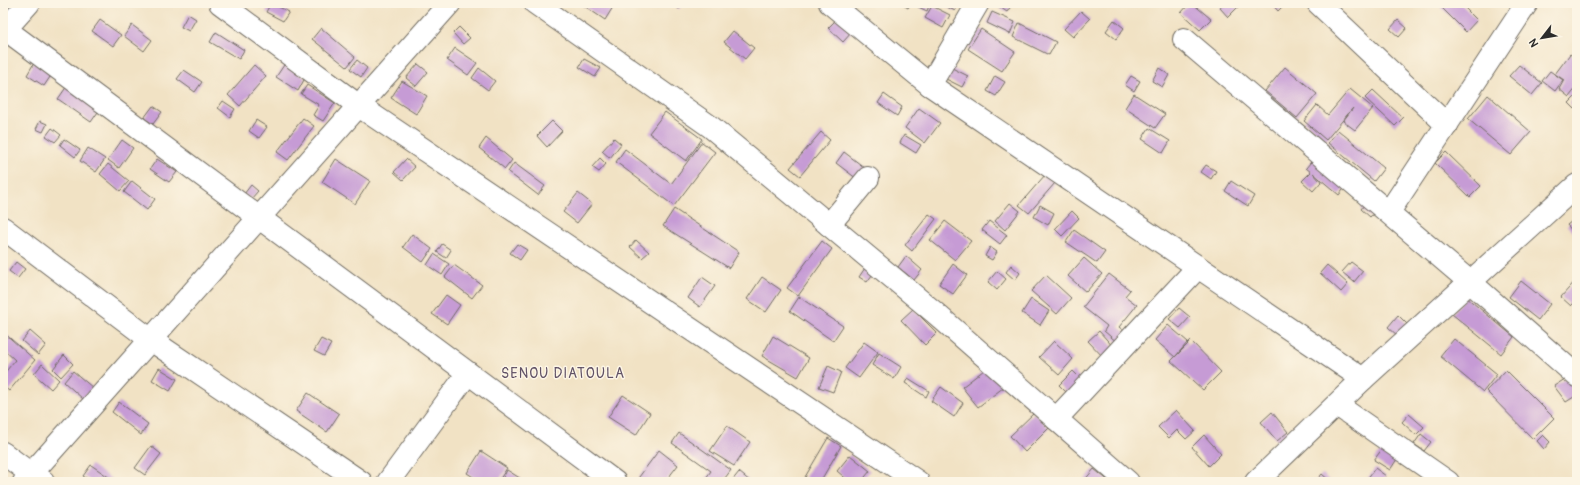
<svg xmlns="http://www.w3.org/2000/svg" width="1580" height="485" viewBox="0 0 1580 485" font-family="Pangolin,sans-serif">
<rect width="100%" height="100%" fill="#fcf5e5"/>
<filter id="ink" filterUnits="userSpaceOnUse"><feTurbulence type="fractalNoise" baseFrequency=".025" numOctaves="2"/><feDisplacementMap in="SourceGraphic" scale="8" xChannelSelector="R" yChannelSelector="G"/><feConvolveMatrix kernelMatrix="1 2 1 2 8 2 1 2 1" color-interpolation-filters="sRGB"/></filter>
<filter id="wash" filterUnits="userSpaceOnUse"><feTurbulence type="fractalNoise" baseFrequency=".012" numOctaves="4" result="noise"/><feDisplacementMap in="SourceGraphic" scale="16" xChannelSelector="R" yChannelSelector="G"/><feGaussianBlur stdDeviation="0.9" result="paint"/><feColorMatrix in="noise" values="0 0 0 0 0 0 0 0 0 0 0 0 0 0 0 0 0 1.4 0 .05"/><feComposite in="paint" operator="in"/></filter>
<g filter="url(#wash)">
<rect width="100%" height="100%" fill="#f1e2c4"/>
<g id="blocks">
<!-- building -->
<g fill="#c69bd5">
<polygon points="271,3 289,12 283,21 266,12"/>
<polygon points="580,3 607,3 613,7 605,20"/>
<polygon points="672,3 683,3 679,9"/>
<polygon points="900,3 911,3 908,8"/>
<polygon points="915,3 930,3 927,11 914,5"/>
<polygon points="947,3 960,3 955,11 945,6"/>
<polygon points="995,3 1013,3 1007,12 995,4"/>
<polygon points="1190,3 1192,3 1211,19 1200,30 1181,13"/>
<polygon points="1226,3 1234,3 1238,7 1228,17 1220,8"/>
<polygon points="1271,3 1286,3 1278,11"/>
<polygon points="1437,3 1460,3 1477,20 1466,32"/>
<polygon points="932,6 950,15 943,28 925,18"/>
<polygon points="1081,11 1090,19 1073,37 1064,29"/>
<polygon points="992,12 1015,22 1010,34 987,23"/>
<polygon points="188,14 196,19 189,31 181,27"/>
<polygon points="838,18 852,32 843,42 828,28"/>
<polygon points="100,20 121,35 113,46 92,31"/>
<polygon points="1114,20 1124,28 1116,39 1106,31"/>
<polygon points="1398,20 1407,28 1399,37 1390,29"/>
<polygon points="1019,23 1056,42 1049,55 1013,37"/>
<polygon points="132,25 152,40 144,51 124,36"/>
<polygon points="459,27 470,38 463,44 453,33"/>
<polygon points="321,28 355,57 347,67 312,39"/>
<polygon points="981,29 1015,52 1002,71 968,49"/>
<polygon points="733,31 754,48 745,59 724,42"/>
<polygon points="216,32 244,50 239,59 210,42"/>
<polygon points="455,48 477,63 468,75 447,60"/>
<polygon points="1570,54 1577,59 1577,87 1569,97 1559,89 1564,80 1555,74"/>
<polygon points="584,59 601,68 595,77 579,67"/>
<polygon points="357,60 367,68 361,77 350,69"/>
<polygon points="34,63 52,74 44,86 27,75"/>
<polygon points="418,64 428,72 416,86 406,78"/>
<polygon points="254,65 266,76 240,106 228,95"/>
<polygon points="284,65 305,78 298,91 276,77"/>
<polygon points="1519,65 1542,83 1532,95 1509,76"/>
<polygon points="1285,67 1317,94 1297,118 1265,91"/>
<polygon points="479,68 495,81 488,90 472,78"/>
<polygon points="952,68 968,76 962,87 946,79"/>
<polygon points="1159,68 1169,75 1162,87 1152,81"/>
<polygon points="184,70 202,82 195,92 177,79"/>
<polygon points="1550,71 1563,80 1555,91 1542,81"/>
<polygon points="995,76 1005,82 996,96 987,91"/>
<polygon points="1131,76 1140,81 1134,91 1125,85"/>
<polygon points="402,81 427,96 416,114 391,98"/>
<polygon points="307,85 335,103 323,121 313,115 319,105 301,94"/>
<polygon points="67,86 100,109 91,122 58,99"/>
<polygon points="1350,89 1373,108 1355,130 1343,121 1353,108 1326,140 1304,121 1317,105 1328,115"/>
<polygon points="1373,90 1403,118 1395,126 1365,98"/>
<polygon points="884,94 902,107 897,116 878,103"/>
<polygon points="1134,94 1165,114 1155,128 1125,108"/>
<polygon points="1488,95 1531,132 1511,155 1468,119"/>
<polygon points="1577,95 1577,111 1569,103"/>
<polygon points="223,101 235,109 230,117 218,108"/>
<polygon points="153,106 162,112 153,124 144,118"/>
<polygon points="919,108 940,123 925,143 905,128"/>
<polygon points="665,112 702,139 686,161 649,133"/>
<polygon points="303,118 314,126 288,160 277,152"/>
<polygon points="256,120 267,127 259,138 249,131"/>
<polygon points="40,121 47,124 43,132 36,129"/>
<polygon points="552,121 562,131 547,147 537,136"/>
<polygon points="52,128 61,135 55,142 46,136"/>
<polygon points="1149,128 1170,141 1163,153 1142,139"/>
<polygon points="1338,130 1384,168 1374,181 1328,143"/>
<polygon points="821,132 830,140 800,176 790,168"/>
<polygon points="904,135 921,145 916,153 900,143"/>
<polygon points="486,138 512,160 505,169 479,148"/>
<polygon points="614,138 621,144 610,158 602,151"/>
<polygon points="64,139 80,150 75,157 60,145"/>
<polygon points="122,140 133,148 119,168 108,160"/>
<polygon points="702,142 715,152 674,206 616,162 625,149 671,184"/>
<polygon points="88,148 105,159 96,172 80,161"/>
<polygon points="844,152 869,171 861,182 836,163"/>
<polygon points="1446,152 1481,186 1470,197 1435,163"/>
<polygon points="1315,157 1347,185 1339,195 1313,173 1321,182 1313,191 1302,181 1311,172 1306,168"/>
<polygon points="600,158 606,164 599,172 592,167"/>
<polygon points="157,159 177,172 169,182 150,169"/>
<polygon points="336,159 370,181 355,204 322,182"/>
<polygon points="406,159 415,167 403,180 394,172"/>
<polygon points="514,163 545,186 538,195 508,172"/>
<polygon points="108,164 129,181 120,191 100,174"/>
<polygon points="1206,165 1216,171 1211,179 1201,172"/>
<polygon points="1045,175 1055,183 1029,213 1019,205"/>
<polygon points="132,181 155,199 147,210 124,192"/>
<polygon points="1231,181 1254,196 1248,206 1225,191"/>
<polygon points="251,185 258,191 251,199 244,194"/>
<polygon points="578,193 592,204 577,223 563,212"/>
<polygon points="1368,200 1378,208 1370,217 1361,209"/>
<polygon points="1010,203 1020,211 1005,230 995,221"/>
<polygon points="1040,205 1054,213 1048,225 1034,217"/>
<polygon points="674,209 739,252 729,268 663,226"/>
<polygon points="1072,211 1079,218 1062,236 1055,229"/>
<polygon points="929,214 936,219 912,251 905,245"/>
<polygon points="1577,217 1577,236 1567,225"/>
<polygon points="945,221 971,241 955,260 930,240"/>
<polygon points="989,221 1007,235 1000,244 982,230"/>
<polygon points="1074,230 1105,252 1097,263 1066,242"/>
<polygon points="412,234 432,249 423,262 403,247"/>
<polygon points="636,240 649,252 642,258 630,247"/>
<polygon points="822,241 832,249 798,296 787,288"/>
<polygon points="442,244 451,250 446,258 437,252"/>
<polygon points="517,244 527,250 520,260 510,253"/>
<polygon points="990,247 997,252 992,260 985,256"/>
<polygon points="434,254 449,264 442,275 427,265"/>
<polygon points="906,256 922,270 914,280 898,267"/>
<polygon points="1084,258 1102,274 1086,292 1068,276"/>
<polygon points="16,262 25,269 18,278 9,271"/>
<polygon points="1351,262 1363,271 1354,282 1342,272"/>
<polygon points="953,264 967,275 953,294 939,284"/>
<polygon points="454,265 482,285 472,298 445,277"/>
<polygon points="867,265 875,271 867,282 859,277"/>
<polygon points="1011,265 1020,273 1015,280 1006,272"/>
<polygon points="1327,265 1348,284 1341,292 1320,273"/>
<polygon points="997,271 1006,279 997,290 988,282"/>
<polygon points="1109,274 1130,290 1125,296 1137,305 1119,327 1126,333 1118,343 1104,331 1107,326 1083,307"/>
<polygon points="1046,275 1071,298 1057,314 1031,291"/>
<polygon points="702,277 715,286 700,307 688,298"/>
<polygon points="762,277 781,290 766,312 747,299"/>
<polygon points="1577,279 1577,300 1571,306 1561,297"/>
<polygon points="1521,281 1550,304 1538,320 1509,297"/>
<polygon points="446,295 460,305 447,324 432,314"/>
<polygon points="799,297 843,326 833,341 790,311"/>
<polygon points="1466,297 1514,337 1501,354 1452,314"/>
<polygon points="1031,299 1049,311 1040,325 1022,313"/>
<polygon points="1179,308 1190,317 1180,328 1169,319"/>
<polygon points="913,309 937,333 925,345 901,320"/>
<polygon points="1398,315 1408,325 1398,336 1388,327"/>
<polygon points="1168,325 1188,342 1175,357 1155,340"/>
<polygon points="30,331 46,345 38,355 22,341"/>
<polygon points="1099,331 1115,349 1105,359 1088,341"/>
<polygon points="3,332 35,360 9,391 3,386 3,375 15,360 3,349"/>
<polygon points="773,336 809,358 798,377 762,356"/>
<polygon points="321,339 331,344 324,356 314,351"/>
<polygon points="1454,339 1497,374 1483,392 1440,356"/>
<polygon points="1054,341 1073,359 1059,375 1039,357"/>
<polygon points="1191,341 1221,372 1203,390 1171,361"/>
<polygon points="864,342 878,352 859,378 845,368"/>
<polygon points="879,353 901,367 894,379 872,365"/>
<polygon points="64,355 73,364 61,377 53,369"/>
<polygon points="42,364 59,380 51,389 34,374"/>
<polygon points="828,366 841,372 833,392 819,387"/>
<polygon points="988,367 1004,387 978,407 962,387"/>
<polygon points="159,368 177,379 170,391 152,380"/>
<polygon points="1506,370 1554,418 1533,439 1486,391"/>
<polygon points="73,371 93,388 83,399 64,382"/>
<polygon points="1073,371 1085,383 1071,397 1059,385"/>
<polygon points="1568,377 1577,390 1577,395 1566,402 1554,386"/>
<polygon points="908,378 929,391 926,397 905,383"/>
<polygon points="941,387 963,403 954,417 931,401"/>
<polygon points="308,393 339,414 327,432 296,411"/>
<polygon points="623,395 650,413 636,435 608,417"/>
<polygon points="119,402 148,424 141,435 112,412"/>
<polygon points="1176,410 1195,431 1186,439 1177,430 1169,438 1158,427"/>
<polygon points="1272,412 1288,432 1277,441 1261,422"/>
<polygon points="1034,413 1049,428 1025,452 1010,436"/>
<polygon points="1409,414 1424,427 1416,435 1402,422"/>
<polygon points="727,426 750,442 734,466 710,451"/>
<polygon points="679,433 731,470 722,482 703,482 711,471 672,443"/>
<polygon points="1421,434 1431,442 1424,451 1414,444"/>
<polygon points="1204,435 1221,454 1209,466 1192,447"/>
<polygon points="1543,435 1550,442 1544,449 1537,441"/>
<polygon points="828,438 841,446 820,482 813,482 805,477"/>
<polygon points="151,446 161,454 145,475 135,468"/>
<polygon points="1382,449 1397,459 1390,470 1374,460"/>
<polygon points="659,450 678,465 665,482 645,482 639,477"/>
<polygon points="481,451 507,468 498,482 481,482 467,473"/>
<polygon points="850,455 870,471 861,482 850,482 837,471"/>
<polygon points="91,465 113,480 112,482 92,482 83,476"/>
<polygon points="1375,468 1386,476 1382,482 1365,482"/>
<polygon points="1094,469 1110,482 1083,482"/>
<polygon points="507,470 526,482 505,482 502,480"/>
<polygon points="739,472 751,482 731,482"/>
<polygon points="1322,474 1331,482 1315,482"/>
</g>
</g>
</g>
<g filter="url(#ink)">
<use href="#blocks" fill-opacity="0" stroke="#706b61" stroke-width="1"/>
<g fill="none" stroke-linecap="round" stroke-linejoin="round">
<!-- minor casing -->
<g stroke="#706b61" stroke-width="24">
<g id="minor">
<polyline points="220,3 359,106 918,482"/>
<polyline points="535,3 711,127 934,312 1128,482"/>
<polyline points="830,3 930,85 1363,379"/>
<polyline points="1318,3 1447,125"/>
<polyline points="5,29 615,482"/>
<polyline points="3,32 29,3"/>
<polyline points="1184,39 1470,282 1577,376"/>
<polyline points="930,85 978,3"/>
<polyline points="1389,212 1527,3"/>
<polyline points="829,225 868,178"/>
<polyline points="3,228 151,340 361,482"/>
<polyline points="1337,405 1448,482"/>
<polyline points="1056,419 1198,267"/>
<polyline points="3,453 31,474 43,481"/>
<polyline points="24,482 450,3"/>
<polyline points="388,482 468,373"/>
<polyline points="1256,482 1363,379 1577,185"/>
</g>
</g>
<!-- minor -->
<use href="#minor" stroke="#fff" stroke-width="22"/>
</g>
</g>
<g text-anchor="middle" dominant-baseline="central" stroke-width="3" stroke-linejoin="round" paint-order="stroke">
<!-- quarter labels -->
<g font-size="14" letter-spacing="1" fill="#615266" stroke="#fcf5e5">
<text x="563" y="373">SENOU DIATOULA</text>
</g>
</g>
<!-- margin -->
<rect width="1580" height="485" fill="none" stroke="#fcf5e5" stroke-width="16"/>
<!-- north arrow -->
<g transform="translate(1542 38) rotate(239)" stroke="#fcf5e5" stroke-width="3" paint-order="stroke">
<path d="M0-3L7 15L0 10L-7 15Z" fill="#2b2b2b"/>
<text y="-6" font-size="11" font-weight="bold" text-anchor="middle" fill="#2b2b2b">N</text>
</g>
</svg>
